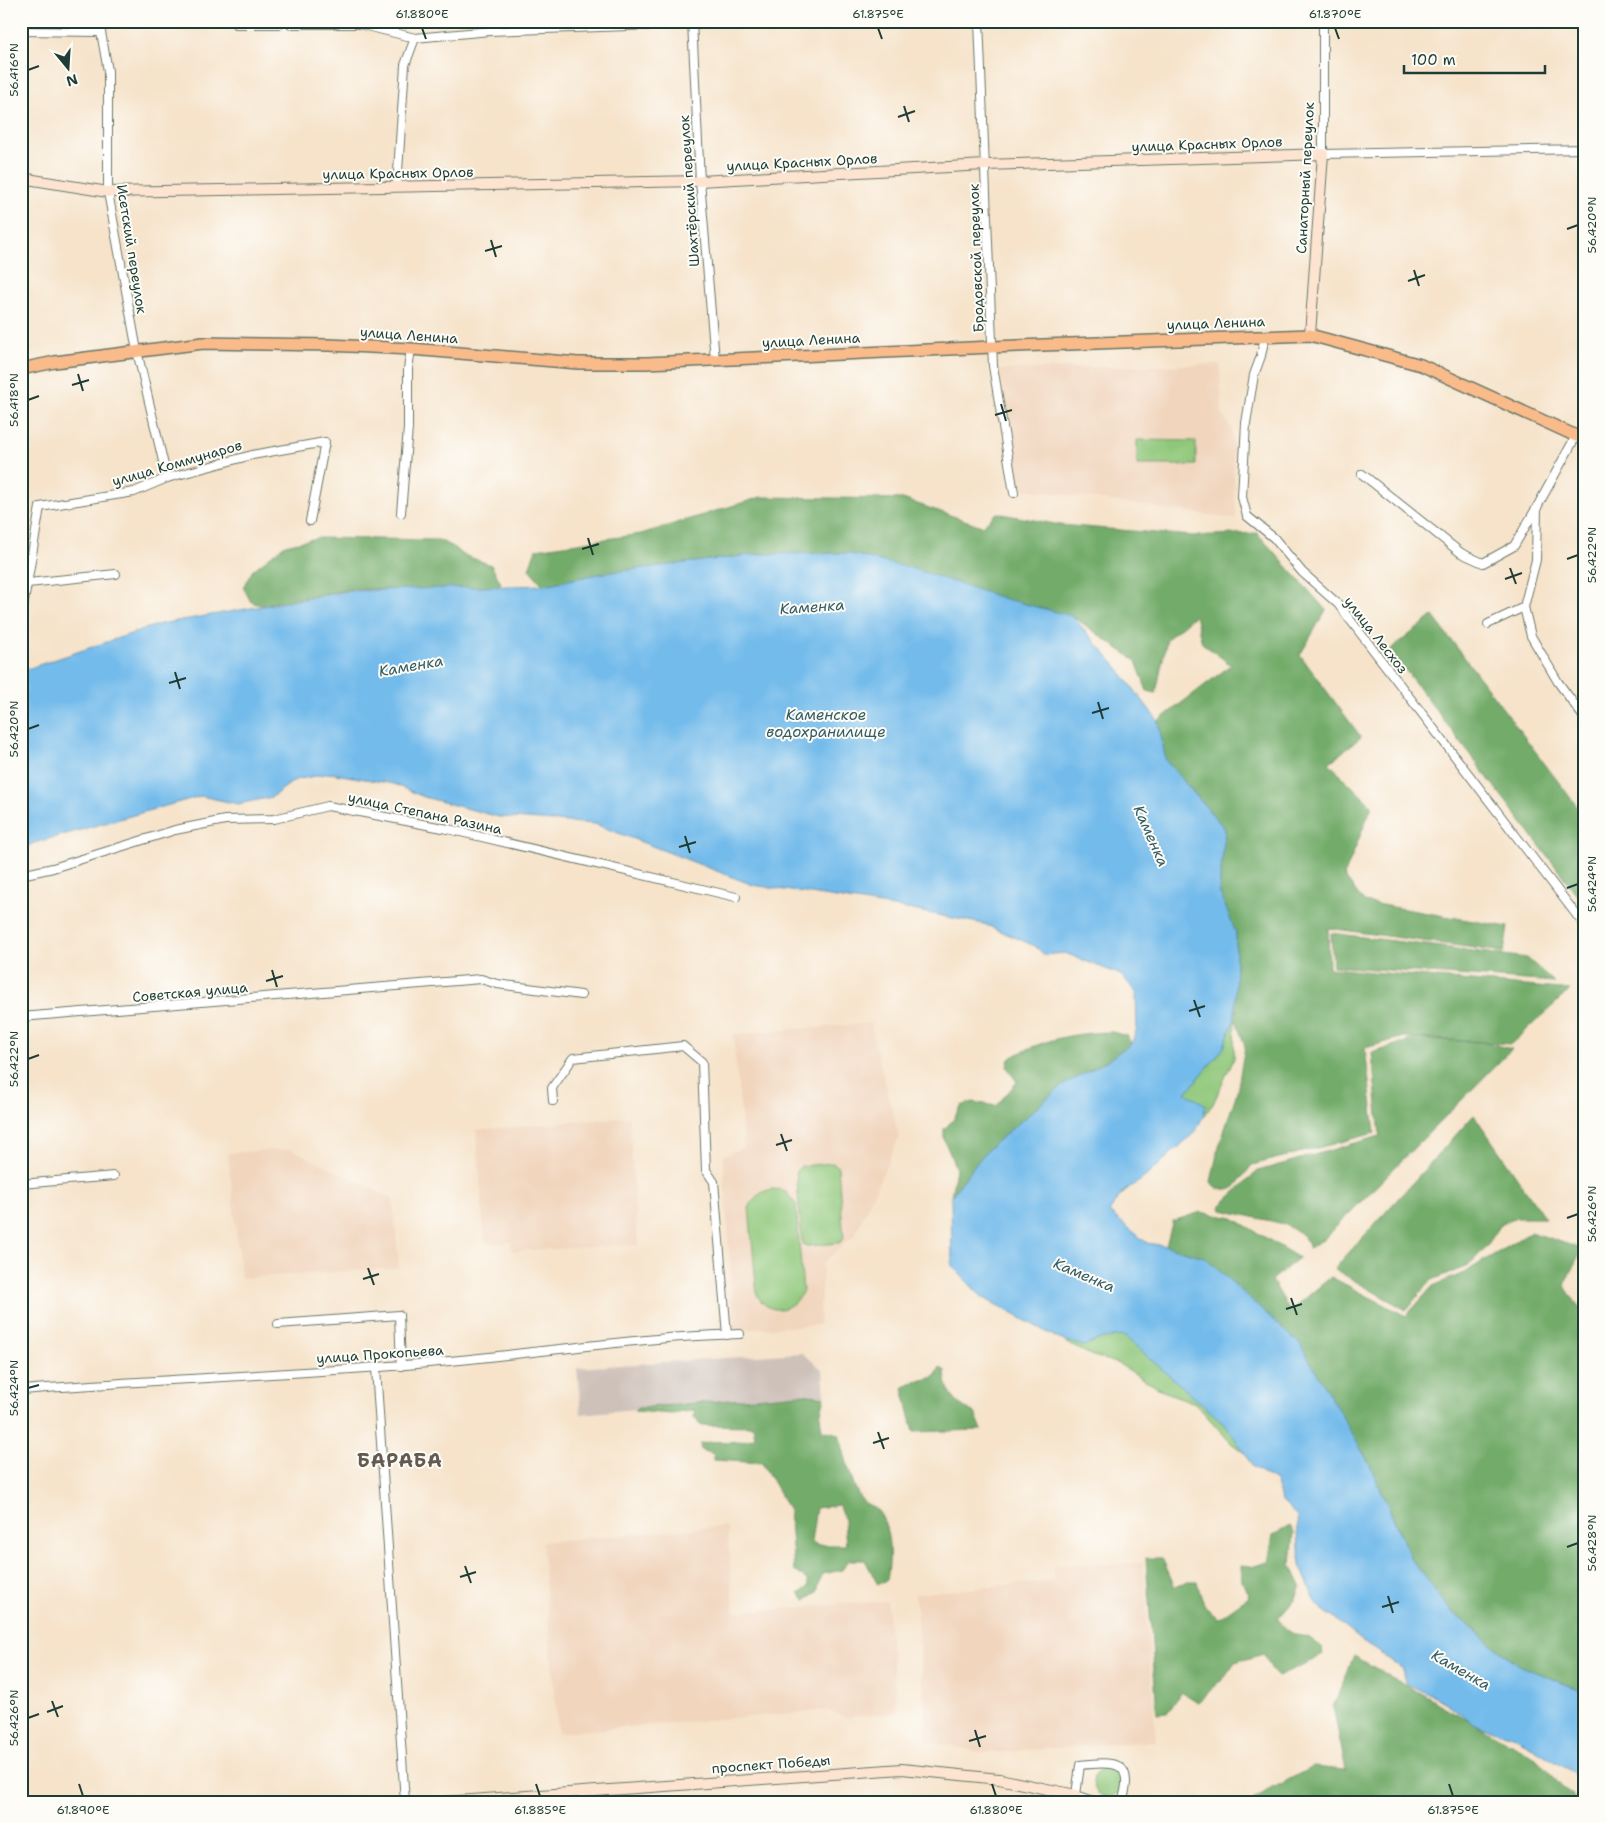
<svg xmlns="http://www.w3.org/2000/svg" width="1606" height="1823" viewBox="0 0 1606 1823" font-family="'Shantell Sans',sans-serif">
<rect width="100%" height="100%" fill="#fdfcf7"/>
<filter id="ink" filterUnits="userSpaceOnUse"><feTurbulence type="fractalNoise" baseFrequency=".02" numOctaves="2"/><feDisplacementMap in="SourceGraphic" scale="10" xChannelSelector="R" yChannelSelector="G"/><feConvolveMatrix kernelMatrix="1 2 1 2 8 2 1 2 1" color-interpolation-filters="sRGB"/></filter>
<filter id="wash" filterUnits="userSpaceOnUse"><feTurbulence type="fractalNoise" baseFrequency=".0096" numOctaves="4" result="noise"/><feDisplacementMap in="SourceGraphic" scale="20" xChannelSelector="R" yChannelSelector="G"/><feGaussianBlur stdDeviation="1.12" result="paint"/><feColorMatrix in="noise" values="0 0 0 0 0 0 0 0 0 0 0 0 0 0 0 0 0 1.4 0 .05"/><feComposite in="paint" operator="in"/></filter>
<g filter="url(#wash)">
<rect width="100%" height="100%" fill="#f6e3ca"/>
<!-- built -->
<g fill="#f1d5bd">
<polygon points="1220,364 1222,414 1232,430 1236,519 1019,488 999,370"/>
<polygon points="870,1023 899,1137 855,1235 823,1263 819,1325 734,1330 723,1156 744,1147 733,1034"/>
<polygon points="629,1117 638,1245 512,1251 511,1242 485,1244 476,1130"/>
<polygon points="291,1149 393,1199 399,1268 241,1278 228,1153"/>
<polygon points="727,1526 734,1612 887,1601 897,1713 844,1717 827,1710 558,1733 542,1542"/>
<polygon points="1143,1563 1156,1741 985,1753 927,1741 915,1594 1054,1581 1053,1565"/>
</g>
<!-- industrial -->
<polygon fill="#cec1ba" points="802,1353 823,1370 825,1397 801,1394 581,1414 577,1368"/>
<!-- green -->
<g fill="#8fc77a" stroke="#578257">
<polygon points="1137,440 1196,441 1196,465 1137,465"/>
<polygon points="1235,1018 1234,1058 1213,1104 1183,1143 1120,1196 1185,1094 1223,1049"/>
<polygon points="833,1163 838,1167 844,1239 839,1243 807,1246 804,1245 802,1240 796,1171 801,1166"/>
<path d="M772 1189 784 1190 796 1204 803 1291C792 1312 769 1317 757 1295L749 1208C754 1197 759 1192 772 1189Z"/>
<polygon points="1114,1324 1223,1415 1255,1461 1231,1443 1195,1403 1163,1391 1119,1364 1093,1356 1066,1343 1071,1338"/>
<circle cx="1108" cy="1782" r="15"/>
</g>
<!-- forest -->
<g fill="#73ac6a" stroke="#49744f" fill-rule="evenodd">
<polygon points="761,497 903,499 982,526 997,513 1060,525 1192,536 1257,533 1326,610 1300,655 1361,737 1329,763 1372,806 1344,876 1364,902 1508,927 1504,952 1328,928 1329,968 1570,990 1511,1044 1404,1037 1365,1048 1375,1133 1252,1165 1233,1189 1217,1189 1211,1182 1218,1150 1237,1092 1245,1046 1235,1018 1236,933 1219,891 1225,829 1166,761 1158,721 1231,665 1202,643 1195,615 1167,639 1156,693 1147,691 1136,661 1072,616 1006,599 914,569 847,553 758,554 604,573 543,585 529,569 536,549 641,534"/>
<polygon points="317,538 438,540 452,546 461,554 491,565 501,583 495,590 352,589 260,605 251,602 243,587 253,570 285,545"/>
<polygon points="1433,616 1585,817 1585,905 1390,650"/>
<polygon points="1331,933 1527,958 1554,982 1333,966"/>
<path d="M1112 1032 1127 1036 1131 1044 1103 1063 1062 1086 987 1150 951 1196 956 1169 944 1139V1129L953 1120 961 1106 973 1102 996 1106 1017 1082 1007 1067 1009 1059C1043 1039 1073 1033 1112 1032Z"/>
<polygon points="1413,1039 1481,1042 1512,1049 1325,1238 1309,1248 1303,1235 1284,1224 1222,1210 1220,1206 1258,1171 1380,1136 1372,1053"/>
<polygon points="1474,1115 1545,1218 1517,1218 1502,1223 1486,1247 1468,1266 1432,1280 1406,1310 1334,1269"/>
<polygon points="1201,1212 1233,1218 1299,1258 1272,1280 1290,1311 1331,1277 1406,1316 1433,1286 1464,1273 1531,1232 1582,1249 1564,1285 1585,1316 1585,1692 1518,1665 1451,1611 1411,1559 1369,1463 1204,1257 1166,1246 1173,1221"/>
<path d="M940 1367 945 1371C946 1393 955 1404 975 1413L982 1430 914 1432 903 1388 910 1383 935 1377Z"/>
<path d="M801 1394 825 1397 820 1416 822 1430 839 1434C844 1450 852 1489 862 1500 866 1505 874 1506 878 1511 891 1527 891 1560 887 1579L878 1585 865 1560H849L842 1570 822 1574 817 1592 805 1600 799 1594 809 1587 807 1580 794 1570 789 1510 762 1463 714 1460V1454L701 1450 700 1444C720 1438 735 1446 755 1437L753 1426 700 1425 694 1417 695 1410 672 1414 634 1411 638 1408ZM839 1505 844 1520 846 1545H818L811 1542 816 1508Z"/>
<path d="M1290 1526 1294 1533 1291 1565 1301 1586 1296 1598 1278 1619 1286 1629 1295 1635 1308 1637 1322 1647 1324 1655 1278 1676 1272 1670 1264 1654 1235 1662 1223 1679 1198 1702 1182 1692 1167 1713 1157 1714 1146 1558H1162L1175 1587 1188 1581H1197C1201 1598 1203 1609 1219 1618L1249 1597 1242 1581 1241 1566 1251 1567 1268 1562 1273 1535Z"/>
<polygon points="1354,1656 1536,1758 1577,1802 1255,1802 1253,1799 1312,1767 1346,1770 1333,1707"/>
</g>
<!-- water -->
<polygon fill="#73bbeb" stroke="#497c90" points="847,553 914,569 1006,599 1072,616 1118,668 1158,721 1166,761 1225,829 1219,891 1236,933 1235,1018 1223,1049 1186,1093 1206,1105 1203,1117 1194,1133 1144,1178 1122,1193 1109,1212 1147,1243 1166,1246 1204,1257 1300,1344 1369,1463 1411,1559 1451,1611 1518,1665 1585,1692 1585,1801 1574,1773 1515,1737 1474,1724 1447,1703 1405,1683 1403,1669 1366,1644 1317,1605 1300,1565 1297,1516 1282,1502 1275,1481 1253,1467 1227,1426 1124,1336 1103,1338 1084,1346 1059,1339 982,1297 952,1266 951,1196 987,1150 1062,1086 1103,1063 1131,1044 1137,1029 1136,992 1121,975 1065,953 1044,955 1035,946 984,924 907,909 753,885 595,824 499,817 424,797 394,784 330,773 295,780 272,797 238,804 201,796 34,843 21,850 21,671 160,624 348,591 543,585 604,573 759,554"/>
</g>
<g filter="url(#ink)">
<g fill="none" stroke-linecap="round" stroke-linejoin="round">
<!-- street casing -->
<g stroke="#6a7768" stroke-width="10">
<g id="street">
<polyline points="99,21 108,71 108,192 137,351 167,478"/>
<polyline points="235,21 236,24 359,24 415,38 490,31 770,21"/>
<polyline points="979,21 993,366 1014,493"/>
<polyline points="1323,21 1323,154 1585,149"/>
<polyline points="692,22 700,181 715,360"/>
<polyline points="21,31 101,32"/>
<polyline points="397,187 405,65 415,38"/>
<polyline points="1265,336 1261,356 1254,375 1246,423 1242,497 1247,516 1274,538 1302,572 1338,604 1585,926"/>
<polyline points="1362,474 1461,553 1483,563 1514,546 1537,507"/>
<polyline points="401,513 408,428 408,369 411,349"/>
<polyline points="28,583 116,574"/>
<polyline points="1524,607 1531,636 1558,682 1585,719"/>
<polyline points="21,620 40,507 134,492 167,478 252,455 325,442 310,521"/>
<polyline points="1488,624 1524,607 1536,560 1537,507 1576,436"/>
<polyline points="21,875 53,868 175,830 225,820 274,819 328,806 448,829 736,897"/>
<polyline points="21,1017 481,979 497,984 581,995"/>
<polyline points="553,1101 552,1088 573,1058 683,1046 702,1062 706,1170 714,1182 727,1335"/>
<polyline points="21,1184 114,1176"/>
<polyline points="278,1324 399,1315 401,1366"/>
<polyline points="376,1368 405,1802"/>
<path d="M21 1390C157 1379 293 1375 428 1363 532 1354 636 1337 740 1334"/>
<path d="M1097 1802 1076 1795 1080 1765C1113 1761 1136 1760 1122 1802"/>
</g>
</g>
<!-- secondary casing -->
<g stroke="#6a7768" stroke-width="12">
<g id="secondary">
<polyline points="21,178 108,192 700,181 985,165 1323,154 1310,335"/>
<polyline points="444,1802 902,1769 999,1779 1076,1795"/>
</g>
</g>
<!-- primary casing -->
<g stroke="#6a7768" stroke-width="14">
<polyline id="primary" points="21,369 55,362 203,343 329,345 411,349 578,363 647,363 992,347 1310,335 1421,365 1585,440"/>
</g>
<!-- street -->
<use href="#street" stroke="#fff" stroke-width="8"/>
<!-- secondary -->
<use href="#secondary" stroke="#fde4d1" stroke-width="10"/>
<!-- primary -->
<use href="#primary" stroke="#fabb8b" stroke-width="11"/>
</g>
</g>
<!-- ticks -->
<path fill="none" stroke="#1f3d34" stroke-width="2" d="M422 28 426 39M878 28 882 39M1335 28 1339 39M28 70 39 66M904 106 909 122M898 117 915 111M1567 229 1578 225M491 240 496 257M485 251 502 246M1414 270 1419 286M1408 281 1425 275M78 374 83 391M72 385 89 380M28 400 39 396M1001 404 1006 421M995 415 1012 410M588 538 593 555M582 549 599 544M1567 559 1578 555M1510 568 1516 584M1505 579 1522 573M175 672 180 689M169 683 186 678M1098 702 1103 719M1092 713 1109 708M28 729 39 725M685 836 690 853M679 847 696 842M1567 888 1578 884M272 970 277 987M266 981 283 976M1194 1000 1200 1017M1189 1011 1205 1006M28 1059 39 1055M781 1134 787 1151M776 1145 792 1140M1567 1218 1578 1214M368 1268 374 1285M363 1279 379 1274M1291 1298 1297 1315M1286 1309 1302 1304M28 1388 39 1385M878 1432 884 1449M873 1443 889 1438M1567 1547 1578 1543M465 1566 471 1583M460 1577 476 1572M1388 1596 1393 1613M1382 1607 1399 1602M52 1701 58 1717M47 1712 63 1706M28 1718 39 1714M975 1730 980 1747M969 1741 986 1736M79 1784 83 1796M536 1784 540 1796M992 1784 996 1796M1449 1784 1453 1796"/>
<g text-anchor="middle" dominant-baseline="central" stroke-width="4" stroke-linejoin="round" paint-order="stroke">
<!-- street labels -->
<g font-size="14" fill="#1f3d34" stroke="#fdfcf7">
<text transform="translate(1207 144) rotate(-2)">улица Красных Орлов</text>
<text transform="translate(802 162) rotate(-3)">улица Красных Орлов</text>
<text transform="translate(398 173) rotate(-1)">улица Красных Орлов</text>
<text transform="translate(1305 178) rotate(-87)">Санаторный переулок</text>
<text transform="translate(689 191) rotate(-94)">Шахтёрский переулок</text>
<text transform="translate(132 249) rotate(81)">Исетский переулок</text>
<text transform="translate(976 258) rotate(-92)">Бродовской переулок</text>
<text transform="translate(1216 323) rotate(-2)">улица Ленина</text>
<text transform="translate(409 335) rotate(4)">улица Ленина</text>
<text transform="translate(811 340) rotate(-3)">улица Ленина</text>
<text transform="translate(177 463) rotate(-16)">улица Коммунаров</text>
<text transform="translate(1376 635) rotate(52)">улица Лесхоз</text>
<text transform="translate(425 813) rotate(12)">улица Степана Разина</text>
<text transform="translate(190 992) rotate(-5)">Советская улица</text>
<text transform="translate(380 1354) rotate(-4)">улица Прокопьева</text>
<text transform="translate(771 1764) rotate(-4)">проспект Победы</text>
</g>
<!-- water labels -->
<g font-size="15" font-style="italic" fill="#345c62" stroke="#fdfcf7">
<text transform="translate(812 607) rotate(-4)">Каменка</text>
<text transform="translate(411 666) rotate(-10)">Каменка</text>
<text x="826" y="715">Каменское<tspan x="826" dy="17">водохранилище</tspan></text>
<text transform="translate(1151 836) rotate(66)">Каменка</text>
<text transform="translate(1084 1275) rotate(23)">Каменка</text>
<text transform="translate(1461 1670) rotate(30)">Каменка</text>
</g>
<!-- district labels -->
<g font-size="19" font-weight="bold" letter-spacing="1" fill="#635b51" stroke="#fdfcf7">
<text x="400" y="1460">БАРАБА</text>
</g>
</g>
<!-- margin -->
<rect width="1606" height="1823" fill="none" stroke="#fdfcf7" stroke-width="55"/>
<!-- north arrow -->
<g transform="translate(68 68) rotate(162)" stroke="#fdfcf7" stroke-width="4" paint-order="stroke">
<path d="M0-4L9 19L0 12L-9 19Z" fill="#1f3d34"/>
<text y="-8" font-size="14" font-weight="bold" text-anchor="middle" fill="#1f3d34">N</text>
</g>
<!-- scale -->
<path d="M1404 65v8h141v-8" fill="none" stroke="#1f3d34" stroke-width="2.5"/>
<text x="1411" y="65" font-size="15" fill="#1f3d34" stroke="#fdfcf7" stroke-width="4" paint-order="stroke">100 m</text>
<rect x="28" y="28" width="1550" height="1768" fill="none" stroke="#1f3d34" stroke-width="2"/>
<g font-size="12" text-anchor="middle" fill="#1f3d34">
<text x="422" y="18">61.880°E</text>
<text x="878" y="18">61.875°E</text>
<text x="1335" y="18">61.870°E</text>
<text transform="translate(14 70) rotate(-90)" y="4">56.416°N</text>
<text transform="translate(1592 225) rotate(-90)" y="4">56.420°N</text>
<text transform="translate(14 400) rotate(-90)" y="4">56.418°N</text>
<text transform="translate(1592 555) rotate(-90)" y="4">56.422°N</text>
<text transform="translate(14 729) rotate(-90)" y="4">56.420°N</text>
<text transform="translate(1592 884) rotate(-90)" y="4">56.424°N</text>
<text transform="translate(14 1059) rotate(-90)" y="4">56.422°N</text>
<text transform="translate(1592 1214) rotate(-90)" y="4">56.426°N</text>
<text transform="translate(14 1388) rotate(-90)" y="4">56.424°N</text>
<text transform="translate(1592 1543) rotate(-90)" y="4">56.428°N</text>
<text transform="translate(14 1718) rotate(-90)" y="4">56.426°N</text>
<text x="83" y="1814">61.890°E</text>
<text x="540" y="1814">61.885°E</text>
<text x="996" y="1814">61.880°E</text>
<text x="1453" y="1814">61.875°E</text>
</g>
</svg>
